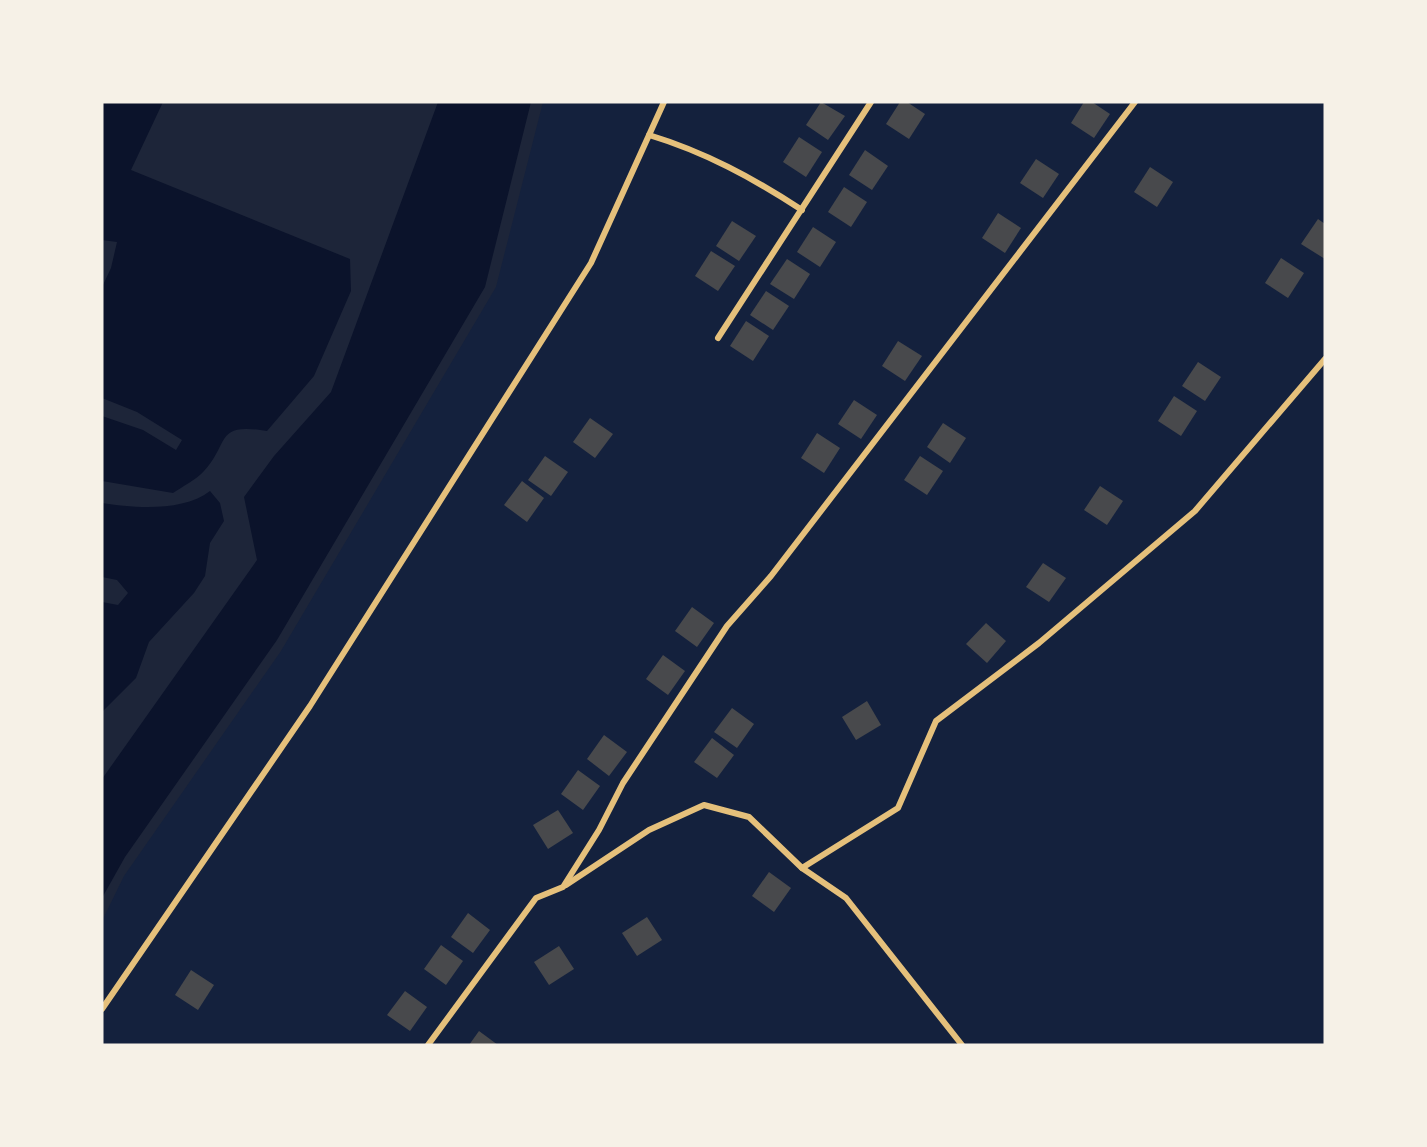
<svg xmlns="http://www.w3.org/2000/svg" width="1427" height="1147" viewBox="0 0 1427 1147" font-family="'Source Sans 3',sans-serif">
<rect width="100%" height="100%" fill="#14213d"/>
<!-- green -->
<polygon fill="#1d2539" points="102,102 543,102 496,287 281,651 124,876 102,921"/>
<!-- water -->
<g fill="#0b132b">
<path d="M102 102H163L131 170 350 259 351 291 314 376 267 431C214 422 230 443 204 471 196 480 183 486 173 493L102 481V416L143 430 176 450 182 440 137 412 102 398V287L111 268 117 242 102 240Z"/>
<polygon points="438,102 531,102 485,287 277,640 125,857 102,898 102,779 257,560 244,497 274,456 331,392"/>
<path d="M210 491 220 503 224 521 210 543 205 576 194 593 149 642 136 678 102 712V602L118 605 128 593 117 580 102 577V503C134 508 183 512 210 491Z"/>
</g>
<!-- building -->
<g fill="#48494c">
<polygon points="821,102 845,116 828,140 806,125"/>
<polygon points="900,102 907,102 925,114 909,139 886,124"/>
<polygon points="1084,102 1092,102 1110,114 1094,138 1071,123"/>
<polygon points="799,137 822,152 806,177 783,162"/>
<polygon points="865,150 888,166 872,190 849,175"/>
<polygon points="1036,159 1059,174 1043,198 1020,183"/>
<polygon points="1150,167 1173,182 1157,207 1134,192"/>
<polygon points="844,187 867,202 851,227 828,212"/>
<polygon points="998,213 1021,228 1005,253 982,238"/>
<polygon points="1318,219 1325,224 1325,259 1301,244"/>
<polygon points="732,221 756,236 739,261 716,246"/>
<polygon points="813,227 836,242 820,267 797,252"/>
<polygon points="711,251 735,266 718,291 695,276"/>
<polygon points="1281,258 1304,273 1288,298 1265,283"/>
<polygon points="787,259 810,274 794,299 770,284"/>
<polygon points="766,291 789,306 773,330 750,315"/>
<polygon points="746,321 769,336 753,361 730,346"/>
<polygon points="898,341 922,356 905,381 882,366"/>
<polygon points="1198,362 1221,377 1205,401 1182,386"/>
<polygon points="1174,396 1197,411 1181,436 1158,421"/>
<polygon points="854,400 877,415 861,439 838,424"/>
<polygon points="590,418 613,434 595,458 573,442"/>
<polygon points="943,423 966,438 950,463 927,447"/>
<polygon points="817,433 840,448 824,473 801,458"/>
<polygon points="545,456 568,472 551,496 528,480"/>
<polygon points="920,456 943,471 927,495 904,480"/>
<polygon points="522,481 544,498 527,522 504,505"/>
<polygon points="1100,486 1123,501 1107,525 1084,510"/>
<polygon points="1043,563 1066,578 1049,602 1026,587"/>
<polygon points="692,607 714,623 697,647 675,631"/>
<polygon points="986,623 1006,641 987,663 966,644"/>
<polygon points="663,655 685,671 668,695 646,679"/>
<polygon points="867,701 881,725 856,740 842,717"/>
<polygon points="732,708 754,724 737,748 714,732"/>
<polygon points="604,735 627,752 609,776 587,759"/>
<polygon points="712,738 734,755 717,778 694,762"/>
<polygon points="578,770 600,786 583,810 561,794"/>
<polygon points="558,810 573,833 548,849 533,825"/>
<polygon points="769,872 791,888 774,912 752,896"/>
<polygon points="468,913 490,930 473,953 451,937"/>
<polygon points="647,917 662,940 637,956 622,933"/>
<polygon points="441,945 463,961 446,985 424,969"/>
<polygon points="559,946 574,969 549,985 534,962"/>
<polygon points="191,970 214,985 198,1010 175,995"/>
<polygon points="405,991 427,1007 410,1031 387,1015"/>
<polygon points="479,1031 498,1045 469,1045"/>
</g>
<g fill="none" stroke-linecap="round" stroke-linejoin="round">
<!-- minor -->
<g stroke="#e5c07b" stroke-width="6">
<path d="M649 135C705 152 753 178 802 210"/>
<polyline points="718,338 871,102"/>
<polyline points="802,868 898,808 936,721 1039,643 1195,511 1325,359"/>
<polyline points="566,885 649,830 704,805 749,817 802,868 846,898 962,1045"/>
<polyline points="102,1009 310,706 591,263 664,102"/>
<polyline points="428,1045 536,898 563,887 599,830 623,783 727,626 771,576 1135,102"/>
</g>
</g>
<!-- border -->
<rect width="1427" height="1147" fill="none" stroke="#f6f1e7" stroke-width="207"/>
</svg>
